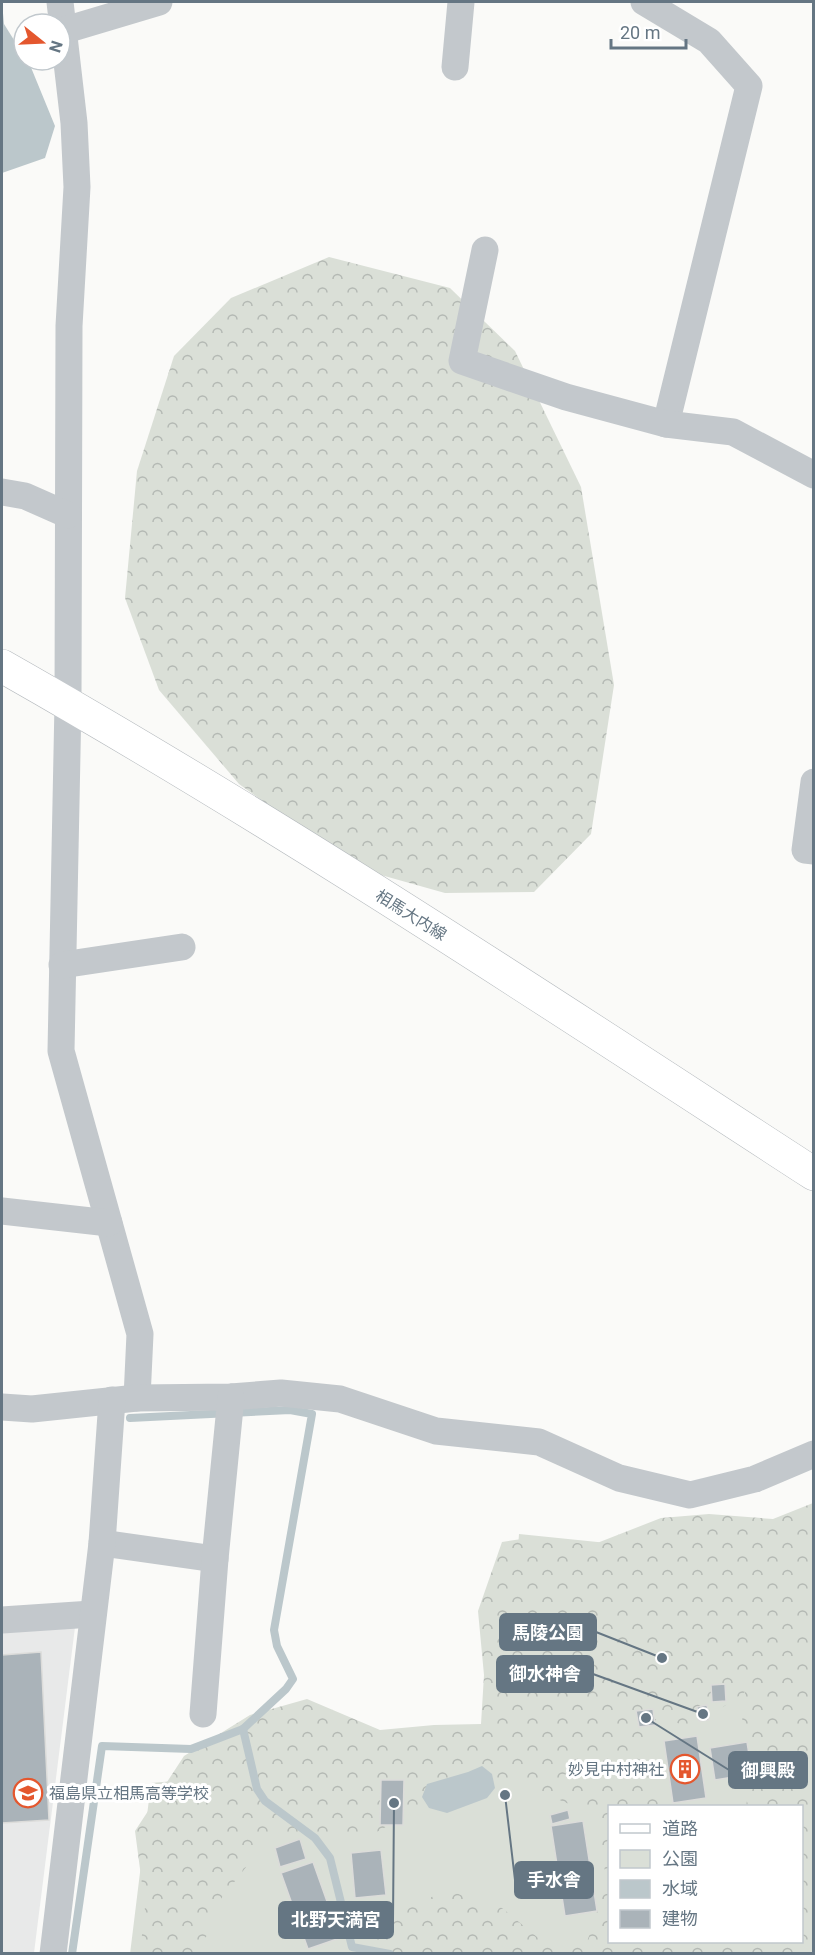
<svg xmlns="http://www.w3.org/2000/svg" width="815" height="1955" viewBox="0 0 815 1955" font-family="Roboto,'Noto Sans JP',sans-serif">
<defs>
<pattern id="forest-crowns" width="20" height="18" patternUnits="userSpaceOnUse" patternTransform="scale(1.5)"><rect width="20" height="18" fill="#dadfd7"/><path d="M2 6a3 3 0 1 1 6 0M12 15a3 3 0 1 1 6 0" fill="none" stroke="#b4b9b4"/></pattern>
</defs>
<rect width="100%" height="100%" fill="#fafaf8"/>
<!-- built -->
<polygon fill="#e8e9e9" points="75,1627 34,1953 2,1954 2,1632"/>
<!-- green -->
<path fill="#dadfd7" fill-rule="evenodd" d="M519 1534 813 1564V1953L130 1954 151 1783 503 1752ZM610 1806H802V1942H610Z"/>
<!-- forest -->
<g fill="url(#forest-crowns)" fill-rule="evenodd">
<polygon points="329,257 450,288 515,351 581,487 614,685 591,834 534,892 445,893 356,868 239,784 159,690 125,598 137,471 174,356 231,298"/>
<path d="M813 1503V1953L393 1954 358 1942 407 1909 446 1890 502 1908 542 1941 587 1942 606 1884 600 1821 569 1804 515 1781 477 1774 365 1839 273 1833 220 1900 200 1953H140L145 1907 135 1831 184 1756 250 1715 307 1699 380 1730 434 1725 481 1724 484 1675 478 1611 502 1542 535 1537 592 1545 661 1518 709 1514 773 1519ZM745 1692 742 1722 754 1748 751 1779 746 1806H802V1942H610V1806H664L658 1797 645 1760V1730L659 1717 692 1728Z"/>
</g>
<!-- water -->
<g fill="#bbc7cb">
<polygon points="2,2 4,24 24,56 24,60 27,60 30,65 55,126 45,158 2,173"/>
<polygon points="482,1766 492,1774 495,1788 487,1798 447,1813 429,1808 422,1797 427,1784 468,1772"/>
</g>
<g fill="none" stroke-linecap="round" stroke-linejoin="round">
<!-- stream -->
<g stroke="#bbc7cb" stroke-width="8">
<polyline points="243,1729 257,1789 265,1801 315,1838 330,1858 352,1947 390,1954"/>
<polyline points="72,1954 102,1746 191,1749 243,1729 286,1689 293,1679 277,1646 274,1630 312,1414 290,1410 130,1418"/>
</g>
</g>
<!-- building -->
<g fill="#aab3b9" stroke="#dcdcda" stroke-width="1.5">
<polygon points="41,1652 49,1820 2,1823 2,1655"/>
<polygon points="725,1684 726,1701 712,1702 711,1685"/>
<polygon points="707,1705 709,1720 699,1721 697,1707"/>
<polygon points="653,1709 655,1725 639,1727 636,1711"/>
<polygon points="697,1736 706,1798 673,1803 664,1741"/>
<polygon points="747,1742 752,1774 715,1780 710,1748"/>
<polygon points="381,1780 404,1780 403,1825 380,1825"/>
<polygon points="509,1790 511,1798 502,1800 500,1792"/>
<polygon points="568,1810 570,1819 552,1824 550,1815"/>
<polygon points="583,1821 597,1911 565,1916 551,1826"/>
<polygon points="300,1839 306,1859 280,1867 275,1848"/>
<polygon points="381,1850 386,1895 355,1898 351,1853"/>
<polygon points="313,1862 340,1938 308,1949 281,1873"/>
</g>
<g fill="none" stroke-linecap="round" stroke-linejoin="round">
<!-- major casing -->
<g stroke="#b5babe" stroke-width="34">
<path id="major" d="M2 666C279 823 546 1000 814 1174"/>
</g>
<!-- minor -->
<g stroke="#c3c8cc" stroke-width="27">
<polyline points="60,2 74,123 77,187 69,326 68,703 61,1051 140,1334 137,1398"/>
<polyline points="644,2 709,41 749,86 666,424"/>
<polyline points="62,31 159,2"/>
<polyline points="455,67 461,2"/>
<polyline points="485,250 462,361 566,397 666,424 733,432 814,475"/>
<polyline points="2,492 25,496 68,515"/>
<polyline points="814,782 805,850 814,851"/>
<polyline points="62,965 182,947"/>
<polyline points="2,1211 109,1223"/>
<polyline points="2,1407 32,1409 137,1398 231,1397 281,1393 340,1399 436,1431 539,1442 619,1478 690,1495 755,1479 814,1454"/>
<polyline points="102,1543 215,1559"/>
<polyline points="2,1620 92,1614"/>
<polyline points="203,1714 215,1559 231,1397"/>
<polyline points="53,1954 102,1543 112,1400"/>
</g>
<!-- major -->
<use href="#major" stroke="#fff" stroke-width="33"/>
</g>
<!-- icons -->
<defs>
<g id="building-ring" transform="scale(1.5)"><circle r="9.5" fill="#fff" stroke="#e4572e" stroke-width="1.5"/><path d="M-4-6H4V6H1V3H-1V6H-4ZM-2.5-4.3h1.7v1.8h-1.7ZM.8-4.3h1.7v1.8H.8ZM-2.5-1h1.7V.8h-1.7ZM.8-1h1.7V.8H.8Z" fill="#e4572e"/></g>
<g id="school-ring" transform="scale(1.5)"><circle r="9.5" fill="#fff" stroke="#e4572e" stroke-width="1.5"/><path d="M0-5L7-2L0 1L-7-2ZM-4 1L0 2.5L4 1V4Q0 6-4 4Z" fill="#e4572e"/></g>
</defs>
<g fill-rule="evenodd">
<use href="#building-ring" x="685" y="1769"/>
<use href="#school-ring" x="28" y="1793"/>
</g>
<g text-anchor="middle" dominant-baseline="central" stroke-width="6" stroke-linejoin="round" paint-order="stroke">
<!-- street labels -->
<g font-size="16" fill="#657683" stroke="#fff">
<text transform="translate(411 915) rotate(32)">相馬大内線</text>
</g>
<!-- poi labels -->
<g font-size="16" fill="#657683" stroke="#fff" text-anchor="end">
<text x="664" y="1769">妙見中村神社</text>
<text x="49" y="1793" text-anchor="start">福島県立相馬高等学校</text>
</g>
</g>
<!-- callouts -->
<path fill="none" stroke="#657683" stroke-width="2" d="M662 1658L596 1632M703 1714L593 1674M646 1718L729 1770M505 1795L515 1880M394 1803L393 1920"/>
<g fill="#657683" stroke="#fff" stroke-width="2">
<circle cx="662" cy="1658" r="6"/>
<circle cx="703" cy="1714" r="6"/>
<circle cx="646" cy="1718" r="6"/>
<circle cx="505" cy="1795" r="6"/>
<circle cx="394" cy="1803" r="6"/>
</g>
<g fill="#657683" stroke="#657683" stroke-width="2">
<rect x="500" y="1614" width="96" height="36" rx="6"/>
<rect x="497" y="1656" width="96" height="36" rx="6"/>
<rect x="729" y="1752" width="78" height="36" rx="6"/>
<rect x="515" y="1862" width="78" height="36" rx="6"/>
<rect x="279" y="1902" width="114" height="36" rx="6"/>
</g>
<g font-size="18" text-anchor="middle" font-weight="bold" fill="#fff">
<text x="548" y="1639">馬陵公園</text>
<text x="545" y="1680">御水神舎</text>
<text x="768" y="1777">御興殿</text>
<text x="554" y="1886">手水舎</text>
<text x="336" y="1926">北野天満宮</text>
</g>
<!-- border -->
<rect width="815" height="1955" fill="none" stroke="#657683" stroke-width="6"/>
<!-- legend -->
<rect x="608" y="1805" width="195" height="138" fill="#ffffff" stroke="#c1c8cd" stroke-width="1.5"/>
<rect x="620" y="1824" width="30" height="9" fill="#ffffff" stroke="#c1c8cd" stroke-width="1.5"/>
<text x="662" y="1835" font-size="18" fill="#657683">道路</text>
<rect x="620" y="1850" width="30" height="18" fill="#dadfd7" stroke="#c1c8cd" stroke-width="1.5"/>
<text x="662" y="1865" font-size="18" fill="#657683">公園</text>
<rect x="620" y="1880" width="30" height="18" fill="#bbc7cb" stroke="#c1c8cd" stroke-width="1.5"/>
<text x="662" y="1895" font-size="18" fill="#657683">水域</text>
<rect x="620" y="1910" width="30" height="18" fill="#aab3b9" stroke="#c1c8cd" stroke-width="1.5"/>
<text x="662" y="1925" font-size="18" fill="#657683">建物</text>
<!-- north arrow -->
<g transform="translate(42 42) rotate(108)"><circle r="28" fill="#ffffff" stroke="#c1c8cd" stroke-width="1.5"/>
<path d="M0-4.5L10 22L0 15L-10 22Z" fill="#e4572e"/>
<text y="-9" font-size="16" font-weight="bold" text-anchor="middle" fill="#657683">N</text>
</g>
<!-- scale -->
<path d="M611 39v9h75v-9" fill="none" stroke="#657683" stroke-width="3"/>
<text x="620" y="39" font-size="18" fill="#657683" stroke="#ffffff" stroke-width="4.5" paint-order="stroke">20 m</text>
</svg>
